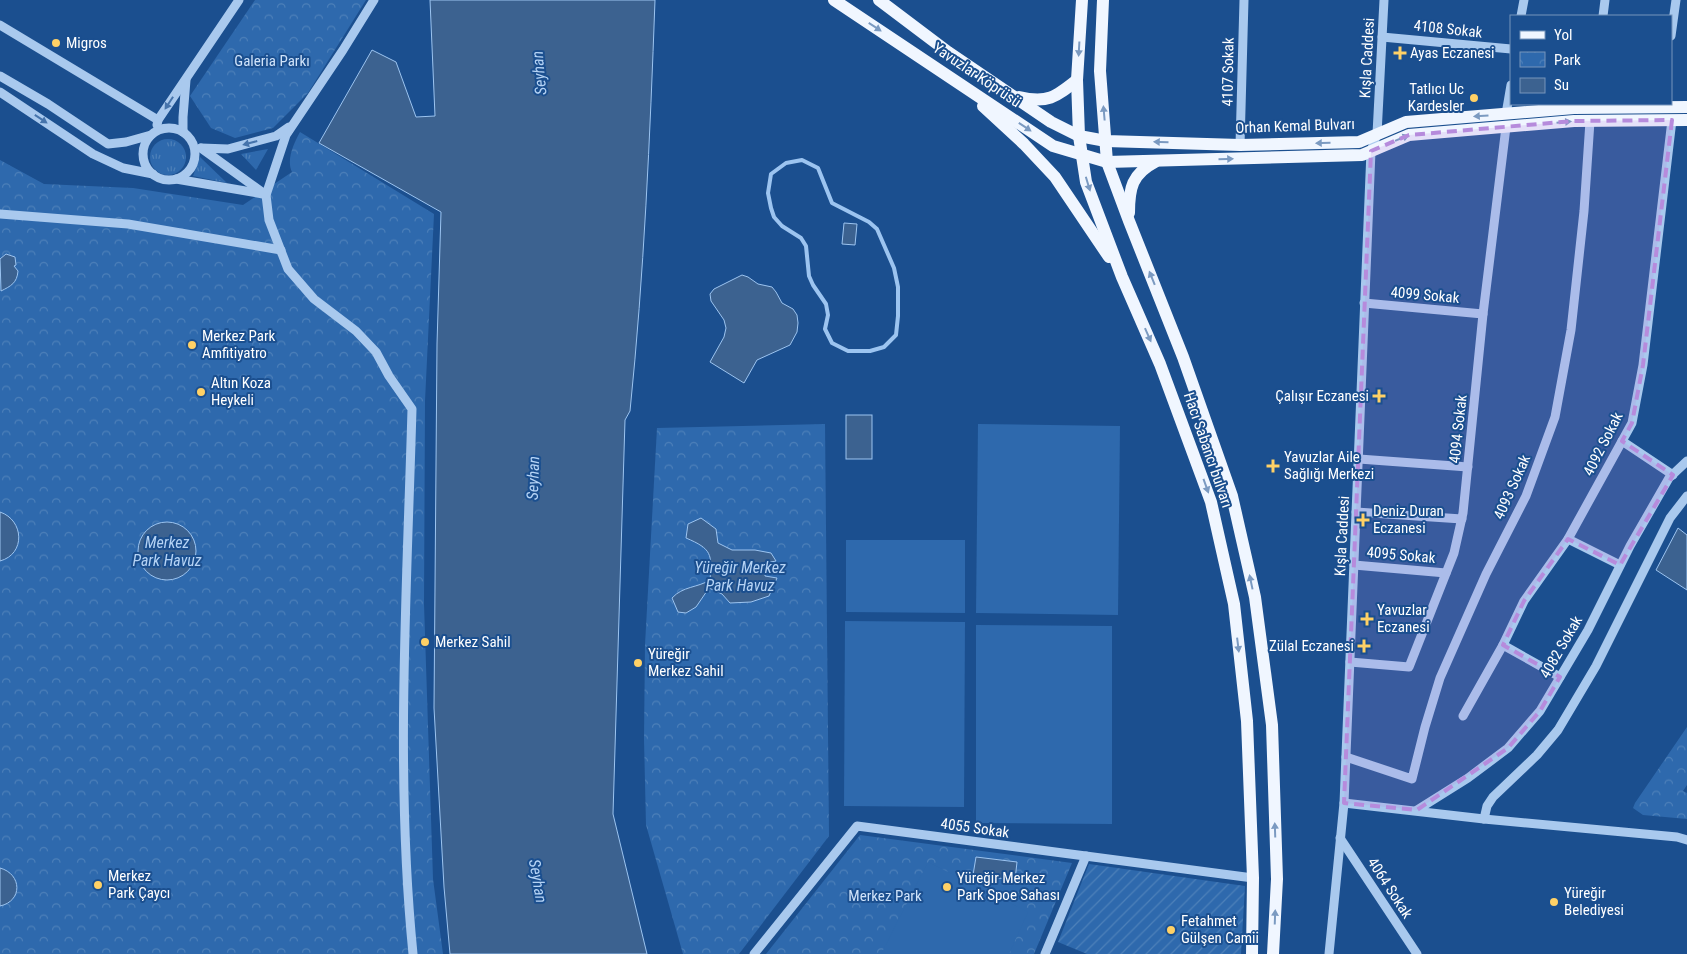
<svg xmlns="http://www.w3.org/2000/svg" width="1687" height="954" viewBox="0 0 1687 954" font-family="'Roboto Condensed',sans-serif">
<defs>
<pattern id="grass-tufts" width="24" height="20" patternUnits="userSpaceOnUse" patternTransform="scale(1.25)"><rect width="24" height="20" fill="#2e69ad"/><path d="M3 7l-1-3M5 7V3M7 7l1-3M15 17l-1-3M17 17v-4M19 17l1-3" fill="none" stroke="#4d80b9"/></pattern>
<pattern id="park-crowns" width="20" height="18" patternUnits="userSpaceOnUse" patternTransform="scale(1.25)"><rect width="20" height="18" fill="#2e69ad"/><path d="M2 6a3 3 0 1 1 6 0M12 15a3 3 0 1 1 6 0" fill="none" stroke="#4d80b9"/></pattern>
<pattern id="garden-furrows" width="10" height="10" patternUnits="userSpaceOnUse" patternTransform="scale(1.25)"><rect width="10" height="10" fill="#2e69ad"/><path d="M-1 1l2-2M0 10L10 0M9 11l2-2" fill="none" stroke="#4d80b9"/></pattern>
</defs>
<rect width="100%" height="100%" fill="#1b4f8f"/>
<!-- grass -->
<g fill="url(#grass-tufts)">
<circle cx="168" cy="157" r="18"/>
<polygon points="268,149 256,170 241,154"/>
<polygon points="200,157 227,183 193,176"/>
</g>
<!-- park -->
<g fill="url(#park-crowns)">
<polygon points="255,0 366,0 308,93 273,128 235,138 211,128 190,96"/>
<path d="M300 132 434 214 425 401 424 604 433 879 443 954H0V160L44 184 133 188 243 205 292 172C286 160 294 143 300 132Z"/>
<polygon points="825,424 829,836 739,954 683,954 646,825 644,739 645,645 657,428"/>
<polygon points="1687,727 1687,785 1683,791 1687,793 1687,819 1643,815 1633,808 1635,803"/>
<polygon points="860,835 1072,863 1034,954 766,954"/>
</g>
<!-- garden -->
<polygon fill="url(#garden-furrows)" points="1089,864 1245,886 1241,954 1087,954 1058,942"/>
<!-- pitch -->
<g fill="#2e69ad">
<polygon points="978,424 1120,426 1118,615 976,613"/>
<polygon points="846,540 965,540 965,613 846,612"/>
<polygon points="845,621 965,622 964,807 844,806"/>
<polygon points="976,625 1112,626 1112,824 976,823"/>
<polygon points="928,862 1028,912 1009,954 881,954"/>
</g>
<!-- water -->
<g fill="#3c6290" stroke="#9cc4f0">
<path d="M430 0H655C650 137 644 275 630 411L625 420 613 814 647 954H450L444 887 434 708 437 344 441 212 319 143 372 50 396 62 416 117 435 116Z"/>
<polygon points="844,223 857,224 855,245 842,244"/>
<path d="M6 254 15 257 16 265 14 266 18 271C17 283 11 286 1 291L0 259Z"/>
<polygon points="742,275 748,277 758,284 772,287 776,292 782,303 793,309 797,315 798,323 797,332 790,345 757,360 744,383 710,362 724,337 726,328 724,320 711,301 710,294 714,289"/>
<rect x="846" y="415" width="26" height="44"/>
<path d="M0 512C24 520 26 554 0 561Z"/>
<path d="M701 518 716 529 718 543 732 550H755L771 553 776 561 765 563V576L777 578 769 596 751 602 730 603 722 594 709 588 696 607 686 613 678 612 672 598C683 586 697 588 710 580 712 554 712 549 686 538L688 524Z"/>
<circle cx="167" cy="551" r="29"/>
<polygon points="1678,528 1687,535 1687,590 1656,570"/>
<polygon points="976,857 1017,862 1015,880 973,875"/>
<path d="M0 868C22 874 23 901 0 906Z"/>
</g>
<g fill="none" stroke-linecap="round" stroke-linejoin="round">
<!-- stream -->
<polygon stroke="#9cc4f0" stroke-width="4" points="802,160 818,168 832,203 869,222 877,229 894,268 898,287 898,316 896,335 884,347 870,351 848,351 832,343 825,329 828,315 826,304 813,285 809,276 806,246 801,238 782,226 774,217 771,208 768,193 771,174 786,163"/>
<!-- minor -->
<g stroke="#a9c9ee" stroke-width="9">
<path d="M374 0 343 50 286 135 266 195 269 220 288 269 314 299 356 331 376 352 389 376 412 409C407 591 395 773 413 954"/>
<polyline points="1521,16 1524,0"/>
<polyline points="1603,16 1605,0"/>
<polyline points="0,25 158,120"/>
<polyline points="1671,36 1676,0"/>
<polyline points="1382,37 1511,49"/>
<polyline points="0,76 48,104 108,144 126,142 151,135"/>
<polyline points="0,92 93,154 123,168 153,174"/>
<polyline points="1506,114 1511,85"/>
<polyline points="157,125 158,120 239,0"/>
<circle cx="169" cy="154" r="26"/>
<polyline points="183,132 183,117 186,80"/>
<polyline points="1240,145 1244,0"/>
<polyline points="201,148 228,149 276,136 289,127"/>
<polyline points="201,148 266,195"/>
<polyline points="176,179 263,194"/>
<polyline points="0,214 128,224 281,250"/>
<polyline points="1364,303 1483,314"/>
<polyline points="1622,441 1673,475"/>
<polyline points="1359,459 1468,467"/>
<polyline points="1356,512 1462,519"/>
<polyline points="1568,539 1620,565"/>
<polyline points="1354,565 1446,573"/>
<polyline points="1503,645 1560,677"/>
<polyline points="1350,662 1409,667 1454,553 1463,513 1483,314 1506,127"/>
<polyline points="1463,716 1503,645 1524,601 1568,539 1632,423 1643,365 1672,120"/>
<polyline points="1346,757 1412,779 1425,727 1440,678 1486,574 1526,496 1555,417 1571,330 1584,211 1590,121"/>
<polyline points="1344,803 1484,819 1677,837 1687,840"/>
<polyline points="1417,810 1468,778 1508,748 1540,711 1588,630 1630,546 1669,478 1687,461"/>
<polyline points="1484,819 1487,806 1493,797 1537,755 1558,730 1596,666 1670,518 1687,496"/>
<polyline points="1340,838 1417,954"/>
<polyline points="754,954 857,826 1253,878"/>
<polyline points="1045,954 1086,856"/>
<polyline points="1329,954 1344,803 1371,151 1377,134 1384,0"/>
</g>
<!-- major -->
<g stroke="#f0f6ff" stroke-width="12">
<polyline points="834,0 1053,146 1107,162 1362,155 1409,135 1574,121 1687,120"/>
<polyline points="879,0 948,52 1051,122 1079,136 1106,141 1240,145 1359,142 1406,122 1574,108 1687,107"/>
<polyline points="1082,0 1077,80 1079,136 1086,182 1122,277 1160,364 1211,502 1234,604 1247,721 1253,878 1252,954"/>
<polyline points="1103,0 1100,71 1107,162 1129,221 1183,357 1232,496 1255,597 1272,725 1277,879 1273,954"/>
<path d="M1019 97C1047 104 1056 97 1077 80"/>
<polyline points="983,106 1024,144 1055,177 1109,257"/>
<path d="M1129 213C1129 188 1132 174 1155 162"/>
</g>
</g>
<!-- one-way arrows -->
<defs><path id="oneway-solid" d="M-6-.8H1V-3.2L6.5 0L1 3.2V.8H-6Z" transform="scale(1.25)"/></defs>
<g fill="#7b9ac1">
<use href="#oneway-solid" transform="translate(875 27) rotate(33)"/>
<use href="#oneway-solid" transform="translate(1079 49) rotate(93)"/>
<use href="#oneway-solid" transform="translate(1104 113) rotate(-95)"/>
<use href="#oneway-solid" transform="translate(1481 116) rotate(176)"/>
<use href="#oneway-solid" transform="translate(1564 122) rotate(-5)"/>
<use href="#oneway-solid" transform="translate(1025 127) rotate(34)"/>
<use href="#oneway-solid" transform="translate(1402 138) rotate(-22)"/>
<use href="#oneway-solid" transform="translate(1161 142) rotate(-178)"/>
<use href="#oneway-solid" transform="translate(1323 143) rotate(179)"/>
<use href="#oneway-solid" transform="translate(1226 159) rotate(-2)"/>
<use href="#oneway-solid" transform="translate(1088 184) rotate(73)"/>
<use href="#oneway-solid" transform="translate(1152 278) rotate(-112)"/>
<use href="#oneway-solid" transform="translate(1148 335) rotate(66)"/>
<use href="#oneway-solid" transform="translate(1206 486) rotate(70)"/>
<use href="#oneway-solid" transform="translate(1251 582) rotate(-102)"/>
<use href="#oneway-solid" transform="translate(1238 645) rotate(83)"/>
<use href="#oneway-solid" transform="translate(1275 830) rotate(-92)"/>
<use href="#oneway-solid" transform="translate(1275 917) rotate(-88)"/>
</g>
<g fill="#4674ac">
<use href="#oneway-solid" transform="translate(169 103) rotate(123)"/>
<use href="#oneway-solid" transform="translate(41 119) rotate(34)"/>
<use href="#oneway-solid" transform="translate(250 143) rotate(165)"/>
</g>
<!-- marked area -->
<path fill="#b68bdc" fill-opacity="0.2" stroke="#b68bdc" stroke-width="4" stroke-dasharray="10 6" stroke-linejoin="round" d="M1672 120 1643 365 1632 423 1622 441 1673 475 1620 565 1568 539 1524 601 1503 645 1560 677 1540 711 1508 748 1417 810 1344 803 1371 151 1409 135 1574 121Z"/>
<!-- markers -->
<g fill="#ffd166" stroke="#1b4f8f" stroke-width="2">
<circle cx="56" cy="43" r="5"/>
<path d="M1397.5 45.5h5v5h5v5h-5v5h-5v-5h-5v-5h5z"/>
<circle cx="1474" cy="98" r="5"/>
<circle cx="192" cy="345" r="5"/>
<circle cx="201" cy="392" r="5"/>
<path d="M1376.5 388.5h5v5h5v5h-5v5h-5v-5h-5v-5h5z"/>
<path d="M1270.5 458.5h5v5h5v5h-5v5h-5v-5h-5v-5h5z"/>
<path d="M1360.5 512.5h5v5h5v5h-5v5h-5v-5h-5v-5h5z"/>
<path d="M1364.5 611.5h5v5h5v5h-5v5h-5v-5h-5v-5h5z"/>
<circle cx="425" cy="642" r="5"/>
<path d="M1361.5 638.5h5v5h5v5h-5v5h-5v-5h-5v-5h5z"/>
<circle cx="638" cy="663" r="5"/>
<circle cx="98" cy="885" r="5"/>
<circle cx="947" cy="887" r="5"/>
<circle cx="1554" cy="902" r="5"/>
<circle cx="1171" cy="930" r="5"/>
</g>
<g text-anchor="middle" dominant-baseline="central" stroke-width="4" stroke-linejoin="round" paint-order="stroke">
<!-- street labels -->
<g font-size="15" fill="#fff" stroke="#1b4f8f">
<text transform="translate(1448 29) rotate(6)">4108 Sokak</text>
<text transform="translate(1367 58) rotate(-87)">Kışla Caddesi</text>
<text transform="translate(1228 72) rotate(-89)">4107 Sokak</text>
<text transform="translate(977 75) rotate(34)">Yavuzlar Köprüsü</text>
<text transform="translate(1295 126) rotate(-2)">Orhan Kemal Bulvarı</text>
<text transform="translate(1425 295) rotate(5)">4099 Sokak</text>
<text transform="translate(1458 429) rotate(-84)">4094 Sokak</text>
<text transform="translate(1603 444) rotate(-63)">4092 Sokak</text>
<text transform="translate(1208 450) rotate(71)">Hacı Sabancı bulvarı</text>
<text transform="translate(1512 487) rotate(-66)">4093 Sokak</text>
<text transform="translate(1342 536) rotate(-87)">Kışla Caddesi</text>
<text transform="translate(1401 555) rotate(5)">4095 Sokak</text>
<text transform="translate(1561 647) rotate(-60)">4082 Sokak</text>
<text transform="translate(975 828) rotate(8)">4055 Sokak</text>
<text transform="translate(1390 888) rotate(57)">4064 Sokak</text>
</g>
<!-- poi labels -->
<g font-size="15" fill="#fff" stroke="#1b4f8f" text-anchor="start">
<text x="66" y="43">Migros</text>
<text x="1410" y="53">Ayas Eczanesi</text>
<text x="1464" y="89" text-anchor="end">Tatlıcı Uc<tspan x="1464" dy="17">Kardesler</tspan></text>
<text x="202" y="336">Merkez Park<tspan x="202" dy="17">Amfitiyatro</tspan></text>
<text x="211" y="383">Altın Koza<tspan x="211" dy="17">Heykeli</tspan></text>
<text x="1369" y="396" text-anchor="end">Çalışır Eczanesi</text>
<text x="1284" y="457">Yavuzlar Aile<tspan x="1284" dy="17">Sağlığı Merkezi</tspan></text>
<text x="1373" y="511">Deniz Duran<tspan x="1373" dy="17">Eczanesi</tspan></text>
<text x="1377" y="610">Yavuzlar<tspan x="1377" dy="17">Eczanesi</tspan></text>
<text x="435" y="642">Merkez Sahil</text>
<text x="1354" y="646" text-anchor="end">Zülal Eczanesi</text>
<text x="648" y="654">Yüreğir<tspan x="648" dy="17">Merkez Sahil</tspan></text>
<text x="108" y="876">Merkez<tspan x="108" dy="17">Park Çaycı</tspan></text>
<text x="957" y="878">Yüreğir Merkez<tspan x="957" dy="17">Park Spoe Sahası</tspan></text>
<text x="1564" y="893">Yüreğir<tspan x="1564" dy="17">Belediyesi</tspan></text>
<text x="1181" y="921">Fetahmet<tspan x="1181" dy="17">Gülşen Camii</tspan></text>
</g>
<!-- park labels -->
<g font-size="15" fill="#cfe3fa" stroke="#1b4f8f">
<text x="272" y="61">Galeria Parkı</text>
<text x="885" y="896">Merkez Park</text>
</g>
<!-- water labels -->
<g font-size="16" font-style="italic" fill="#b5d3f5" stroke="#1b4f8f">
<text transform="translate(539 73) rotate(-95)">Seyhan</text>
<text transform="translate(533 478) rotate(-88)">Seyhan</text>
<text x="167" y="542">Merkez<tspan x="167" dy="18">Park Havuz</tspan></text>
<text x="740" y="567">Yüreğir Merkez<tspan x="740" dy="18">Park Havuz</tspan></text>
<text transform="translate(538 881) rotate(80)">Seyhan</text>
</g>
</g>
<!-- legend -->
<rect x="1510" y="15" width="162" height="90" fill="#1b4f8f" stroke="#7695bc"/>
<rect x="1520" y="31" width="25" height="8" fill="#f0f6ff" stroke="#7695bc"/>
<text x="1554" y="40" font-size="15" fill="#ffffff">Yol</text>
<rect x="1520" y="52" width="25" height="15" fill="url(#park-crowns)" stroke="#7695bc"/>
<text x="1554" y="65" font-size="15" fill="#ffffff">Park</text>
<rect x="1520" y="78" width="25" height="15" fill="#3c6290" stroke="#7695bc"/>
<text x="1554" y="90" font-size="15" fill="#ffffff">Su</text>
</svg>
